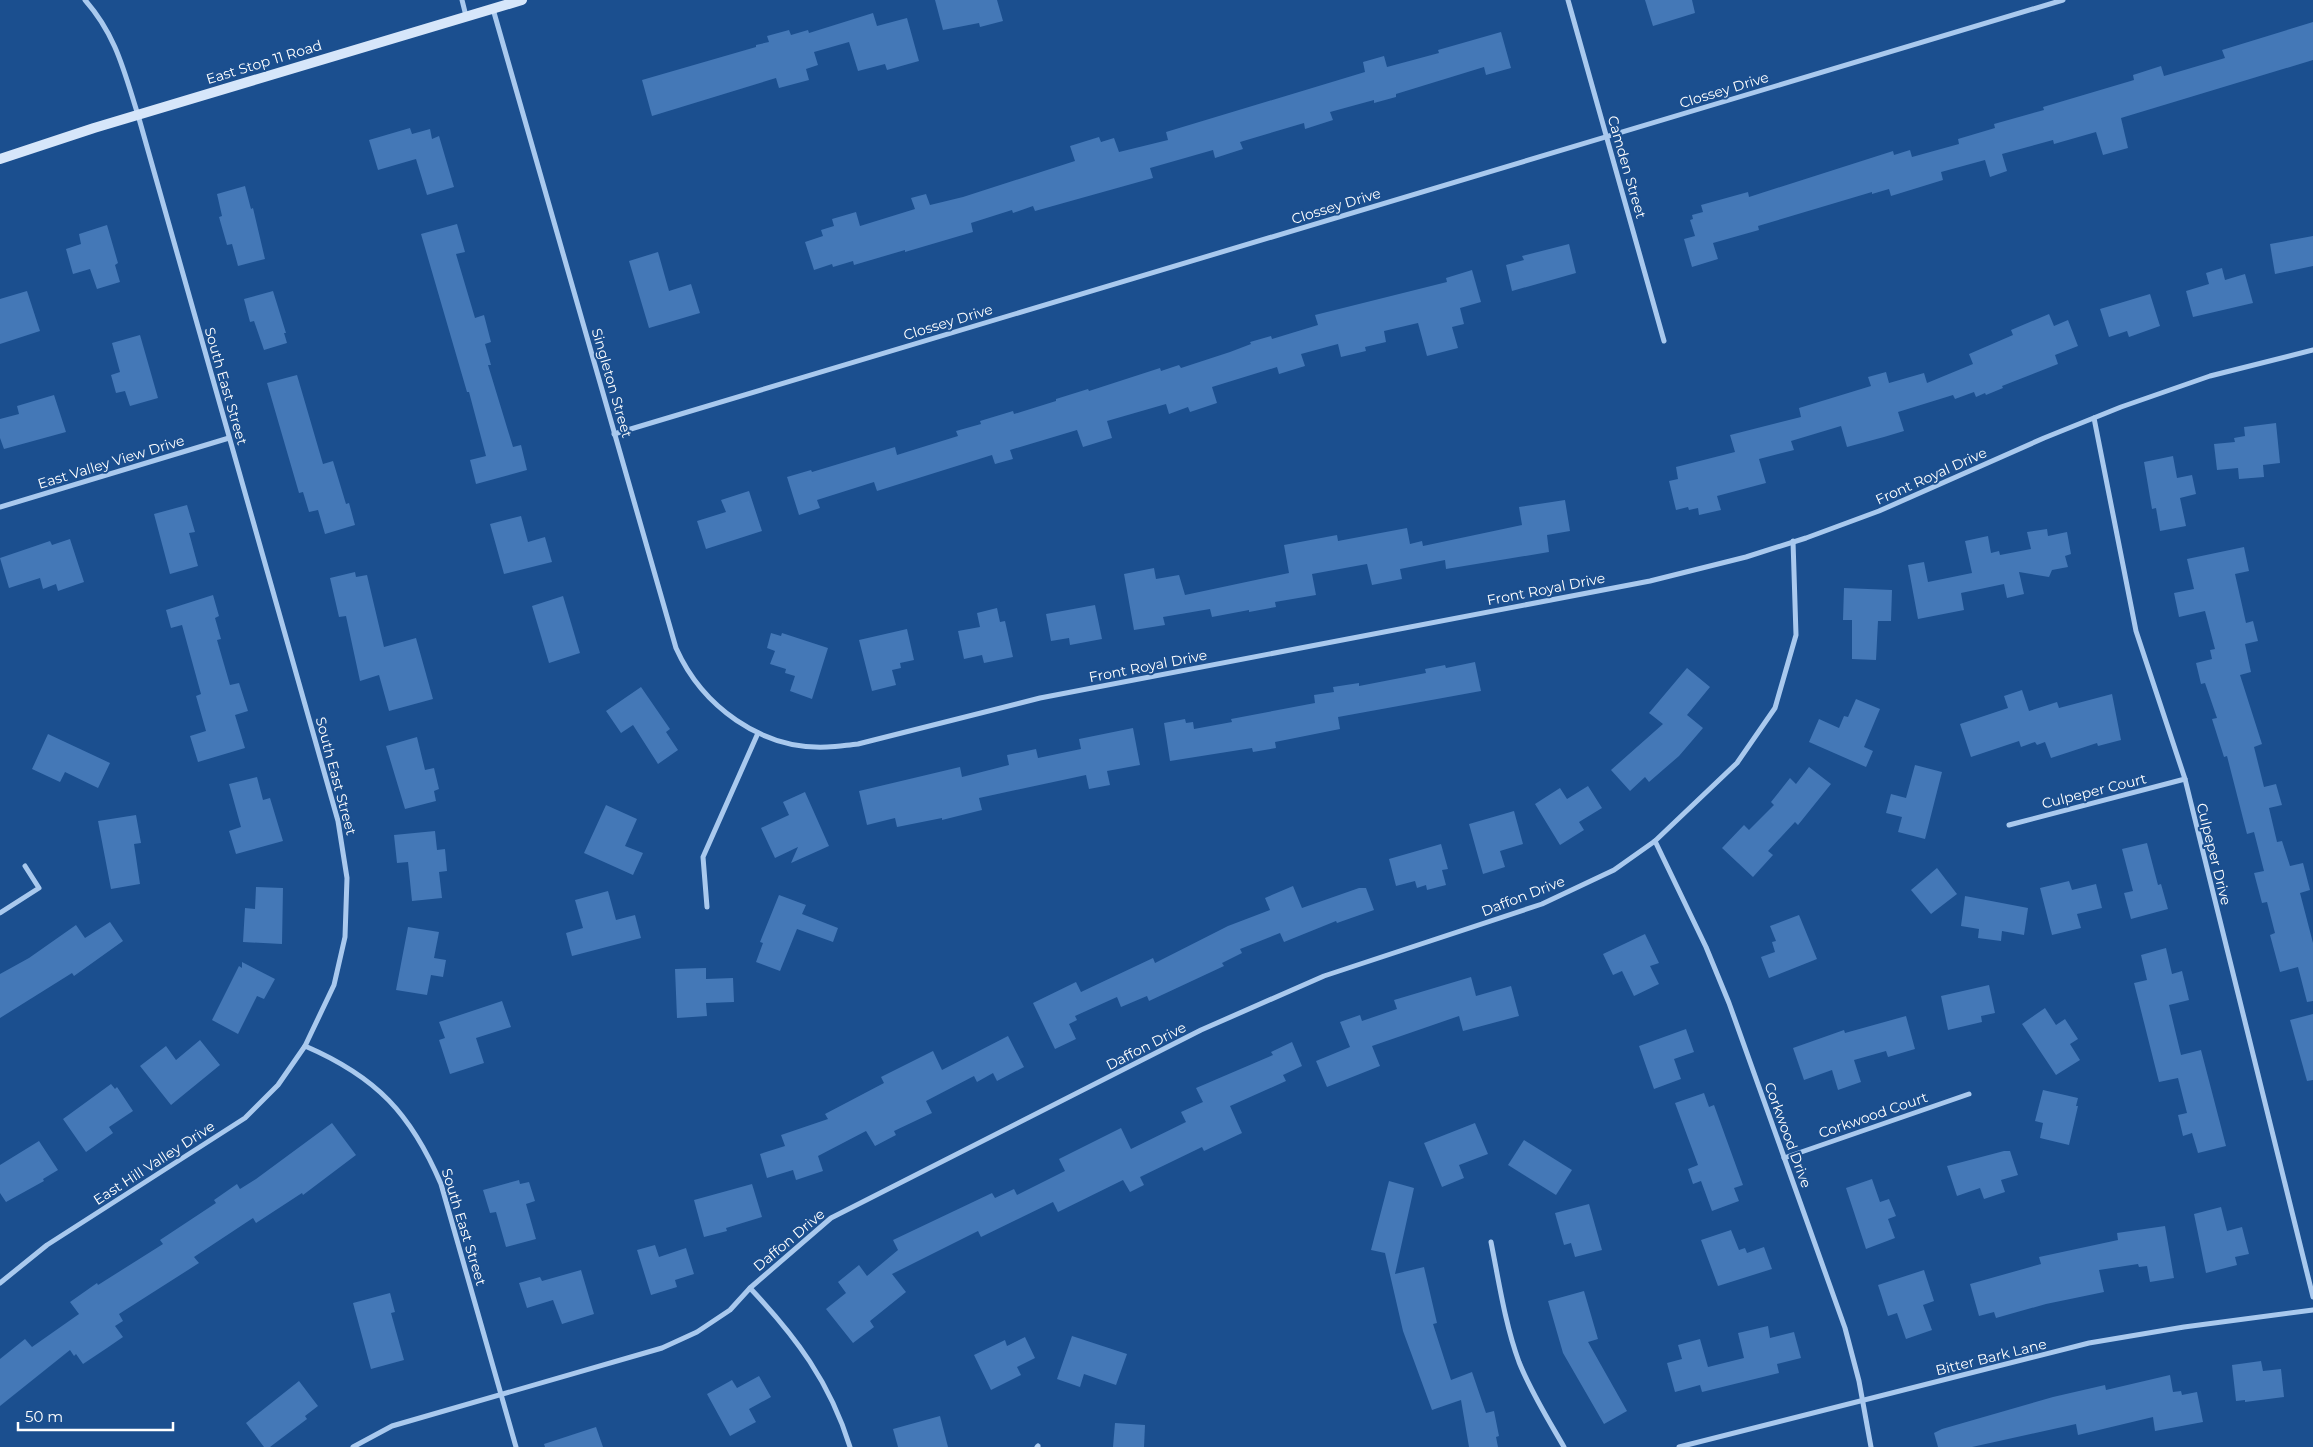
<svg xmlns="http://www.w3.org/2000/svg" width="2313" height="1447" viewBox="0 0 2313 1447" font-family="Montserrat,sans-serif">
<rect width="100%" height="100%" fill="#1b4f8f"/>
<!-- building -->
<g fill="#4478b7">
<polygon points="935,0 997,0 1003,21 980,27 979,23 943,30"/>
<polygon points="1645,0 1692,0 1695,13 1653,26"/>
<polygon points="873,13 877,26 907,18 919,61 887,70 885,64 858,71 849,42 814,52 818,65 806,69 809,80 779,88 776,78 652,116 642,80 756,47 756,45 769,42 767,36 789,30 791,35 808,30 809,33"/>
<polygon points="2313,22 2313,60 2121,118 2128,148 2103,155 2096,132 2054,144 2053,140 2002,154 2007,171 1990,177 1985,160 1941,172 1943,180 1891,196 1889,189 1872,194 1872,192 1758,226 1759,230 1713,243 1718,259 1692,267 1684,239 1695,236 1690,220 1693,219 1692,215 1703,212 1701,205 1748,192 1749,197 1893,151 1894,155 1910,150 1912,157 1959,144 1958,139 1995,128 1994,124 2044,110 2043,107 2134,80 2133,75 2161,66 2164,76 2225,58 2222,50"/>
<polygon points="1501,32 1511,68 1486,75 1484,67 1396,94 1396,97 1374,103 1374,100 1330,112 1333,120 1305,129 1304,123 1240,142 1243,149 1215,158 1213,150 1150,168 1153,178 1035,211 1033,206 1013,213 1012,210 971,223 973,232 905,252 905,250 854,265 853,261 833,267 832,264 814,270 805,242 823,236 821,230 834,226 832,219 856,212 860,226 915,209 911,198 926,194 930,205 963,197 1075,161 1070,146 1099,137 1101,142 1114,138 1119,152 1168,140 1166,132 1365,72 1363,62 1384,56 1387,67 1439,53 1438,50"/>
<polygon points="410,128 412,134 430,129 432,139 439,136 454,187 427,195 416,159 378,170 369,140"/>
<polygon points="245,186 251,209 253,208 265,259 238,266 232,244 227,245 219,217 222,216 217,194"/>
<polygon points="457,224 465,252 456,254 475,318 484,315 491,342 485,344 491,365 488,365 513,447 521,445 527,470 476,484 470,460 486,456 469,392 467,392 421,234"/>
<polygon points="107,225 118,263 115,265 120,282 97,289 90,269 73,274 66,249 81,244 79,234"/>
<polygon points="2313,236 2313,266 2275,274 2270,244"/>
<polygon points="1569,244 1576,273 1512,291 1506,265 1524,260 1522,256"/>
<polygon points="658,252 669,291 691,284 700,313 649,328 629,261"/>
<polygon points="2222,268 2225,280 2245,274 2253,303 2193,317 2186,291 2209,284 2206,273"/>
<polygon points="1472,270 1481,302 1460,308 1464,324 1452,327 1458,348 1427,356 1418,323 1384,331 1386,342 1365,347 1366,351 1341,357 1338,344 1301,354 1305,366 1279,374 1277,367 1212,387 1217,403 1190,412 1188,407 1169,414 1166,404 1107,421 1112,438 1083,447 1077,430 1010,450 1013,459 995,464 992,455 877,491 874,482 817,500 820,508 799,515 787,477 811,470 812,472 895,447 897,455 958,436 956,431 981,424 980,421 1013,411 1014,414 1056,401 1056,399 1088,389 1089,391 1160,368 1161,371 1179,365 1181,368 1230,352 1251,344 1250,342 1271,336 1272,339 1318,325 1315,315 1447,282 1446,278"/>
<polygon points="27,291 40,331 0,344 0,299"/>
<polygon points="273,291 286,333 284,333 287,343 264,350 254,321 250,322 244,299"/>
<polygon points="2150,294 2160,326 2129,337 2127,331 2109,337 2100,309"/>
<polygon points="2049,314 2054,326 2068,320 2078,346 2055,355 2058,364 2002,386 2003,388 1986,395 1985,393 1976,397 1974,392 1955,399 1953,395 1898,412 1904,431 1884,437 1847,447 1841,426 1791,441 1794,450 1759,459 1766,483 1717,496 1721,510 1699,515 1698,508 1689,510 1688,507 1676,510 1669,481 1678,479 1676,467 1735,452 1730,435 1801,417 1799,408 1871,386 1868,377 1886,372 1889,383 1924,373 1927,383 1973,364 1969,354 2013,335 2011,330"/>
<polygon points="140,335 158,398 130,406 125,391 116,393 111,375 120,372 112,343"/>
<polygon points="297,375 323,464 333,461 346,504 349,503 355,525 325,534 318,510 309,512 303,492 299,493 267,383"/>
<polygon points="54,395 66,432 4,449 0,438 0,419 19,414 17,406"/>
<polygon points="2276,423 2280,463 2263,465 2264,477 2239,479 2238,468 2217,470 2214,444 2235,442 2234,438 2245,436 2244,427"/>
<polygon points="2173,456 2177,478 2192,475 2196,494 2180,498 2186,526 2160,531 2156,508 2152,509 2144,462"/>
<polygon points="749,491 762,531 706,549 697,521 726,512 721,500"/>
<polygon points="1565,500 1570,531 1547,535 1549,552 1446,569 1445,560 1400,569 1402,579 1372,585 1367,564 1312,574 1316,595 1275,602 1276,607 1249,612 1249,610 1212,617 1210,609 1163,617 1165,625 1134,630 1124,574 1154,568 1156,579 1179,575 1185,595 1289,573 1284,545 1337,535 1338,541 1407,528 1410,544 1422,541 1423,546 1522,525 1519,507"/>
<polygon points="187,505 195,532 189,533 198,566 170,574 154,514"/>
<polygon points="521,516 528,542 545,537 552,562 504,574 490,524"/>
<polygon points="2047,529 2048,536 2067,532 2071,554 2065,556 2068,567 2052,570 2049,577 2019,572 2024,594 2007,598 2004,584 1961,593 1964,610 1918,619 1908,565 1924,562 1928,582 1972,573 1965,541 1988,536 1991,553 1999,551 2000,555 2031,549 2027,532"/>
<polygon points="70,539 84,582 58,591 56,584 43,589 40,578 9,588 0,558 50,541 52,545"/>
<polygon points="2244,547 2249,571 2235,574 2246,623 2253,621 2258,641 2245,644 2251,672 2240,675 2262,744 2254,747 2264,787 2276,784 2282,805 2269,808 2277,842 2282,841 2290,866 2303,863 2310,890 2300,893 2313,943 2313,1001 2307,1002 2298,967 2280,972 2270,935 2275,933 2267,902 2262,903 2254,873 2264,871 2254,832 2247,834 2227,756 2224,757 2212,719 2217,718 2205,683 2201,684 2196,663 2212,659 2210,650 2215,649 2205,611 2179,617 2174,593 2194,589 2187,559"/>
<polygon points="355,572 356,577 367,575 384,647 416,638 433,699 389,711 379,675 360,681 346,616 339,617 330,578"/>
<polygon points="1844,588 1892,590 1891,621 1878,621 1876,660 1852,659 1852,620 1843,620"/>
<polygon points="213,595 219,616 215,618 221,639 217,640 230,685 239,683 248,711 235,715 245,748 198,762 190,736 206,731 196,696 201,694 182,625 171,628 166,610"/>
<polygon points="563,596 580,653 549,663 532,606"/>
<polygon points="1095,605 1102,639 1070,645 1069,638 1051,641 1046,614"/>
<polygon points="997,608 1000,622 1005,621 1013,657 984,663 982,655 964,659 958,631 980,627 977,613"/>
<polygon points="907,629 914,660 900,663 901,668 892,670 896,685 872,691 859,640"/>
<polygon points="771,633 781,636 782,633 828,648 812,699 790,691 795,676 785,673 786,669 770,664 775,651 767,648"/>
<polygon points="1475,662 1481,691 1338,717 1340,729 1275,742 1276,748 1253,752 1252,748 1170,761 1164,723 1185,719 1186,723 1193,722 1194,729 1232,722 1231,719 1315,703 1314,695 1334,692 1333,687 1359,683 1359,686 1426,673 1425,669 1445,665 1446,668"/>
<polygon points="1687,668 1710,687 1687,715 1703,728 1679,756 1649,782 1645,777 1630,791 1611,770 1663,724 1649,713"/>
<polygon points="641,687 670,729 666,732 678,750 658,764 633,725 621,733 606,711"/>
<polygon points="2022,690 2029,711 2057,702 2059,708 2112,694 2121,740 2098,746 2097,743 2051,758 2045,742 2037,745 2035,742 2021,747 2019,741 1971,757 1960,724 2008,708 2004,696"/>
<polygon points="1856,699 1880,709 1864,747 1873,751 1866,767 1809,742 1819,719 1839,728 1844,716 1848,717"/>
<polygon points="1133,728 1140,765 1107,771 1110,785 1089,789 1086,775 979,798 982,810 942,820 942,818 897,827 895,818 867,825 859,791 960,767 962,777 1009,765 1007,755 1036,749 1038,758 1081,749 1079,739"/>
<polygon points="48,734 110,763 98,788 65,772 60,782 32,769"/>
<polygon points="417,737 425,770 434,768 439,789 434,791 436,801 405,809 386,746"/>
<polygon points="1915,765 1942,772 1925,839 1898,832 1902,817 1886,813 1891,794 1906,798"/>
<polygon points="1809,767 1831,784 1798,825 1795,822 1768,851 1773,855 1753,877 1722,848 1744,825 1749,830 1774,805 1771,802 1790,778 1796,784"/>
<polygon points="257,777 263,800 270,798 283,841 236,854 229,831 241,827 229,784"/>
<polygon points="1588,786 1602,808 1579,822 1584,830 1560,845 1535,804 1560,788 1567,799"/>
<polygon points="805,792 829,846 791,863 798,847 775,858 761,828 789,815 783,802"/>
<polygon points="606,805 637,819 625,846 643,853 633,875 584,853"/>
<polygon points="1514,811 1523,844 1500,851 1505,867 1483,874 1469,824"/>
<polygon points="136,815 141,843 134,844 140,884 111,889 98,821"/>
<polygon points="435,831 437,850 445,849 447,871 439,872 442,898 412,901 408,862 397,863 394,835"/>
<polygon points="2147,843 2158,885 2161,884 2168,909 2131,919 2124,893 2133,891 2122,849"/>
<polygon points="1441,844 1448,869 1442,870 1446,885 1427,890 1426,885 1417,888 1415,881 1396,886 1389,859"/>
<polygon points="1937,868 1957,894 1931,914 1911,890"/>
<polygon points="2069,881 2072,890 2096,884 2102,908 2077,914 2081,928 2052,935 2040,888"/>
<polygon points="1293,886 1302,908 1359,888 1366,888 1374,910 1337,923 1336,921 1284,942 1280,933 1240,949 1242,953 1222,963 1224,966 1149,1001 1147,996 1121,1007 1117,997 1075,1016 1077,1020 1069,1024 1076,1039 1055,1049 1033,1003 1076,982 1081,992 1153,958 1155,963 1228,926 1270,910 1265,898"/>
<polygon points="256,887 283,888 282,944 243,942 245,908 255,909"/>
<polygon points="608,891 616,920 635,915 641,938 572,956 566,933 583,928 575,900"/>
<polygon points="779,895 806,905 802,914 838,928 833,942 797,929 780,971 756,962 763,943 760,942"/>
<polygon points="1965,896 2028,908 2024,935 2002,931 2001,941 1978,938 1979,929 1961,926"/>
<polygon points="1799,915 1817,959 1769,978 1761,957 1775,952 1772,942 1776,941 1770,926"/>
<polygon points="110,922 123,941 74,976 72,973 0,1018 0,974 29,958 76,925 85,938"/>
<polygon points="408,927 439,932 434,958 446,960 443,977 431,975 427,995 396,990"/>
<polygon points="1645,934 1659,963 1650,966 1659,984 1634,996 1622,971 1613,975 1603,954"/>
<polygon points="2166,948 2172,974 2182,971 2189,1000 2169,1005 2181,1055 2201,1050 2226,1146 2198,1153 2192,1133 2183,1136 2178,1115 2187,1113 2178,1078 2159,1082 2134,983 2147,980 2141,955"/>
<polygon points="242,962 275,979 264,999 257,996 238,1034 212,1020 239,966 242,968"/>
<polygon points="706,968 706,979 733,978 734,1002 706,1003 707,1016 677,1018 675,969"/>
<polygon points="1471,977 1476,996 1511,986 1519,1016 1463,1031 1459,1016 1372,1046 1380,1066 1327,1087 1316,1061 1350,1047 1340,1022 1360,1015 1362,1021 1397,1009 1394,1000"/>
<polygon points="1989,985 1995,1013 1981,1016 1982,1022 1948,1030 1941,996"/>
<polygon points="502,1001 511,1027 476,1038 484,1063 450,1074 439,1040 445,1038 439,1022"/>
<polygon points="2045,1008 2056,1025 2065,1019 2078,1039 2070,1044 2080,1060 2056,1075 2022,1024"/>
<polygon points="2313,1014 2313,1080 2307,1081 2290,1020"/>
<polygon points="1906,1016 1915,1049 1888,1057 1886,1051 1854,1060 1861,1082 1838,1090 1832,1070 1804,1080 1793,1048 1844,1030 1845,1033"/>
<polygon points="1686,1029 1694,1052 1674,1059 1681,1079 1654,1089 1639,1046"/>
<polygon points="1008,1036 1024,1067 997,1081 993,1073 977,1082 974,1076 926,1101 932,1113 894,1131 896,1135 875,1146 866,1131 818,1156 823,1171 796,1180 793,1170 767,1178 760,1154 785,1146 781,1135 828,1119 825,1114 884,1083 881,1077 933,1051 942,1070"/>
<polygon points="200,1040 220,1065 171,1105 140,1066 166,1046 176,1060"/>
<polygon points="1292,1042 1302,1066 1283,1075 1286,1081 1230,1106 1242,1133 1204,1151 1202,1147 1140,1177 1144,1185 1130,1192 1123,1180 1058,1212 1053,1202 981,1237 978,1231 892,1274 906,1292 870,1321 874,1327 853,1343 826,1309 846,1293 838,1282 859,1265 867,1276 898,1250 893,1240 992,1193 995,1198 1014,1189 1017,1195 1065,1171 1059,1159 1121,1128 1131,1149 1186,1122 1181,1112 1203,1102 1196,1088 1273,1055 1271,1052"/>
<polygon points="111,1084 115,1089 117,1087 133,1111 109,1127 113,1133 86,1152 63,1119"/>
<polygon points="2043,1090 2078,1098 2076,1106 2078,1106 2069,1145 2040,1138 2043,1123 2035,1121"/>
<polygon points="1704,1093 1709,1107 1714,1105 1743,1185 1734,1188 1739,1201 1712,1211 1701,1181 1693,1184 1688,1169 1698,1165 1675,1103"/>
<polygon points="332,1123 356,1155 303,1195 302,1193 256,1223 253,1218 194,1257 199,1263 119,1314 123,1321 115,1326 123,1337 107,1348 83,1364 76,1354 74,1356 70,1350 0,1406 0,1359 25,1339 32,1347 79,1314 70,1302 97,1283 98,1285 163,1244 160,1240 216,1203 214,1200 237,1184 240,1189 256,1179"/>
<polygon points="1475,1123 1488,1154 1459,1165 1464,1178 1442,1187 1424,1143"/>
<polygon points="1524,1140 1572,1170 1556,1195 1508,1165"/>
<polygon points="39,1141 58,1170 43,1179 44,1181 6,1202 0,1193 0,1165"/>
<polygon points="2004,1151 2010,1151 2018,1175 2001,1180 2005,1192 1984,1199 1980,1188 1957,1196 1947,1166"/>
<polygon points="1872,1179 1880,1202 1889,1199 1896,1216 1888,1219 1895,1238 1866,1249 1846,1188"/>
<polygon points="519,1180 520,1184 529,1182 535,1201 526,1204 536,1239 506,1247 496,1212 490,1213 483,1190"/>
<polygon points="1389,1181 1414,1188 1395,1274 1424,1267 1437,1323 1433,1324 1451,1380 1472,1372 1486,1413 1494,1411 1499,1436 1496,1437 1498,1447 1469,1447 1461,1400 1432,1410 1403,1331 1385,1253 1371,1250"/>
<polygon points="752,1184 762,1217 726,1228 727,1231 704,1237 694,1200"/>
<polygon points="1589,1204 1602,1250 1575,1257 1571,1243 1564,1245 1555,1213"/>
<polygon points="2221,1207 2227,1231 2242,1227 2249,1254 2235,1257 2237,1265 2206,1273 2194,1214"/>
<polygon points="2165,1226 2174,1278 2150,1282 2147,1266 2139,1267 2138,1264 2099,1270 2104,1292 2046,1304 1996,1318 1994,1312 1979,1316 1970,1284 2041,1264 2039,1257 2118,1240 2117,1233"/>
<polygon points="1731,1230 1739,1250 1745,1248 1747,1253 1764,1247 1772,1269 1718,1286 1701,1240"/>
<polygon points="655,1245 659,1257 686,1248 694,1274 675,1280 677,1287 651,1295 637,1250"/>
<polygon points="581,1270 594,1314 562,1324 553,1300 527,1308 519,1283 540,1277 542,1281"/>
<polygon points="1924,1270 1934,1301 1923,1305 1932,1330 1906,1339 1897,1313 1888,1316 1878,1285"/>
<polygon points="1584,1291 1598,1339 1588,1342 1627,1411 1604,1424 1563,1353 1548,1301"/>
<polygon points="390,1293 395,1312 391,1313 404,1360 371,1369 353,1303"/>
<polygon points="1768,1326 1770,1338 1794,1332 1801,1358 1777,1364 1779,1373 1702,1392 1700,1385 1675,1392 1667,1363 1682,1359 1678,1345 1700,1339 1708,1367 1744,1358 1738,1333"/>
<polygon points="1072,1336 1127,1354 1116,1385 1084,1374 1080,1387 1057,1379"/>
<polygon points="1025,1337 1035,1358 1017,1367 1021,1375 991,1390 974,1355 1005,1340 1007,1346"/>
<polygon points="2261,1361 2263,1371 2281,1369 2284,1397 2245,1402 2245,1400 2236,1401 2232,1365"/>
<polygon points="2170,1375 2173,1392 2181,1391 2182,1395 2197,1392 2203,1422 2155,1431 2153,1417 2078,1435 2076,1424 1972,1447 1938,1447 1934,1433 1942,1429 2053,1397 2105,1385 2106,1390"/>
<polygon points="759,1376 771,1397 749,1409 756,1422 730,1436 707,1394 732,1380 737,1388"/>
<polygon points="299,1381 318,1406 305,1416 307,1419 270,1447 264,1447 246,1423"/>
<polygon points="940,1416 948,1447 898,1447 893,1429"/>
<polygon points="1115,1423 1145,1425 1144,1447 1113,1447"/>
<polygon points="596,1427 603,1447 545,1447 544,1444"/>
</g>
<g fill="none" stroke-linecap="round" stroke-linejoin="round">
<!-- street -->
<g stroke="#a9c9ee" stroke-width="5">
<polyline points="462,0 466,16"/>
<polyline points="1568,0 1664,341"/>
<path d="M493 9 676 648C702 706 761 750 827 747 837 747 847 745 858 744L1040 698 1650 581 1746 557 1806 538 1879 511 2044 438 2121 407 2210 376 2313 350"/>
<polyline points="2094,418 2136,631 2185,779 2313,1297"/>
<polyline points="614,434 2063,0"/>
<polyline points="0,507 229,438"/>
<polyline points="2009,825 2185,779"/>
<polyline points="1655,841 1706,947 1729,1003 1845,1328 1859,1381 1871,1447"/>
<polyline points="707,907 703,857 758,733"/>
<polyline points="0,913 39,888 25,866"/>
<path d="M305 1046C377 1077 411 1114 441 1184L516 1447"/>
<polyline points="1784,1158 1969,1094"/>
<path d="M1491 1242C1499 1282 1505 1324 1519 1362 1531 1392 1548 1419 1564 1447"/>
<path d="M0 1283 47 1245 245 1118 278 1085 305 1046 334 985 345 937 347 878 338 821 138 115C124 71 116 35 85 0"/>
<path d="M750 1288C796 1337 830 1382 850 1447"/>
<polyline points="353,1447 392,1426 662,1348 697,1332 730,1310 750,1288 831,1218 1201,1030 1324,976 1542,904 1614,870 1655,841 1737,763 1775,708 1796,635 1793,541"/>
<polyline points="1037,1447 1038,1446"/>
<polyline points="1679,1447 2089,1343 2184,1327 2313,1310"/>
</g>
<!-- secondary -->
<polyline stroke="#d6e6fa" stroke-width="10" points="0,159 94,128 522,0"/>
</g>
<g text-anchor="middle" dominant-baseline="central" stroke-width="4" stroke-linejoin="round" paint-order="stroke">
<!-- street labels -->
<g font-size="14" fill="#fff" stroke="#1b4f8f">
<text transform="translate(264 62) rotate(-17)">East Stop 11 Road</text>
<text transform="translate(1724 90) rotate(-17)">Clossey Drive</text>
<text transform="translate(1627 167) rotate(74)">Camden Street</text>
<text transform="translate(1336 206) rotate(-17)">Clossey Drive</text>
<text transform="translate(948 322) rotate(-17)">Clossey Drive</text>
<text transform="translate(612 383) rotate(74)">Singleton Street</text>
<text transform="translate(226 386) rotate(74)">South East Street</text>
<text transform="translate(111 462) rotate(-17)">East Valley View Drive</text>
<text transform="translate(1931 476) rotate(-24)">Front Royal Drive</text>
<text transform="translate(1546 589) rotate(-11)">Front Royal Drive</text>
<text transform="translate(1148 666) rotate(-11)">Front Royal Drive</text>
<text transform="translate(336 776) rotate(75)">South East Street</text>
<text transform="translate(2094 791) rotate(-14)">Culpeper Court</text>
<text transform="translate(2214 854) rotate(76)">Culpeper Drive</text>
<text transform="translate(1523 896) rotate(-21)">Daffon Drive</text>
<text transform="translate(1146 1046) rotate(-27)">Daffon Drive</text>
<text transform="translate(1873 1115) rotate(-19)">Corkwood Court</text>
<text transform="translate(1788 1135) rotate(70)">Corkwood Drive</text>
<text transform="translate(154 1163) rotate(-33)">East Hill Valley Drive</text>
<text transform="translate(464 1227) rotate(73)">South East Street</text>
<text transform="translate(789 1240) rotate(-40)">Daffon Drive</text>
<text transform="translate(1991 1357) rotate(-14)">Bitter Bark Lane</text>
</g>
</g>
<!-- scale -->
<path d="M18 1422v8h155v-8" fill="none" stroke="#ffffff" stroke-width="2.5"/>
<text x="25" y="1422" font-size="15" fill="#ffffff" stroke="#1b4f8f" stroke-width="4" paint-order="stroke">50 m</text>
</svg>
